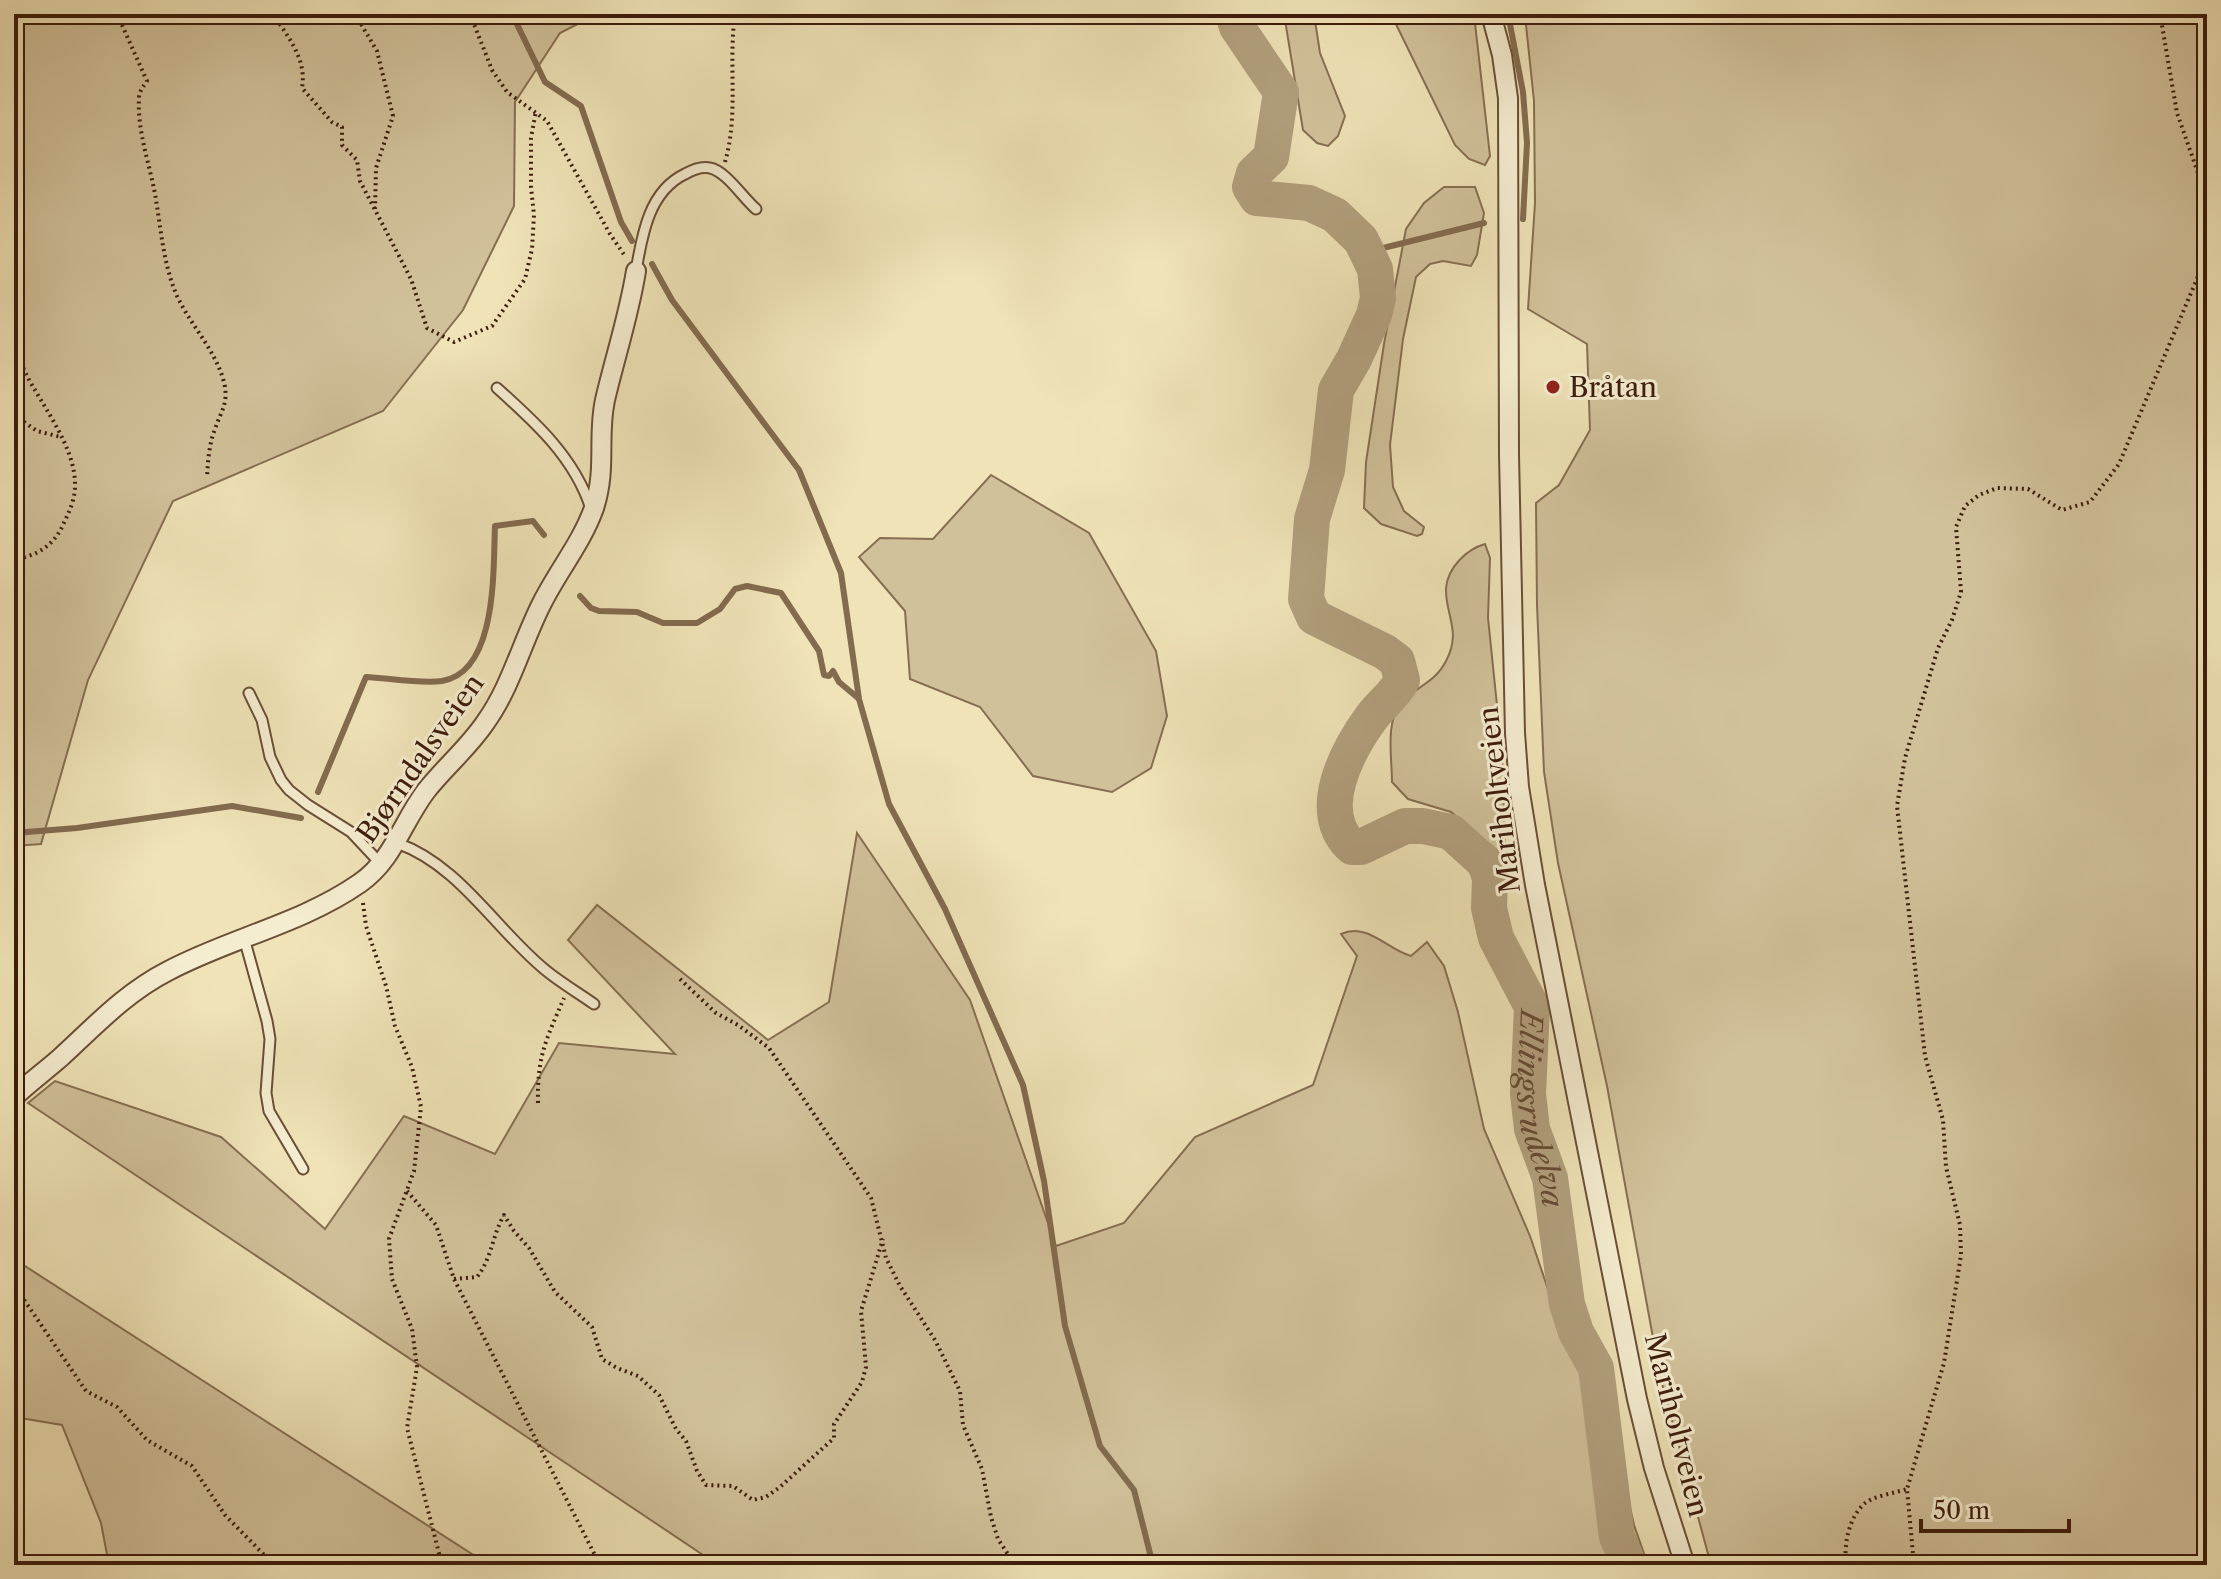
<svg xmlns="http://www.w3.org/2000/svg" width="2221" height="1579" viewBox="0 0 2221 1579" font-family="'Libre Caslon Text',serif">
<rect width="100%" height="100%" fill="#efe3b7"/>
<filter id="stains"><feTurbulence type="fractalNoise" baseFrequency=".0025" numOctaves="4"/><feColorMatrix values="0 0 0 0 .2 0 0 0 0 .09 0 0 0 0 .02 0 0 0 .5 -.17"/></filter>
<radialGradient id="worn" r=".72"><stop offset=".6" stop-color="#630" stop-opacity="0"/><stop offset="1" stop-color="#630" stop-opacity=".3"/></radialGradient>
<!-- green -->
<g fill="#d1c19a" stroke="#876e52" stroke-width="2">
<polygon points="14,14 597,14 560,33 515,102 514,206 463,310 383,411 173,501 88,680 41,844 14,846"/>
<polygon points="1284,14 1314,14 1320,53 1345,116 1338,136 1328,146 1317,143 1303,130"/>
<polygon points="1391,14 1471,14 1475,23 1490,156 1485,165 1469,159 1455,145"/>
<polygon points="1522,14 2207,14 2207,1565 1711,1565 1660,1376 1607,1086 1558,863 1544,772 1537,605 1536,503 1559,485 1590,430 1587,344 1528,309 1535,203 1534,101 1526,25"/>
<polygon points="1444,187 1475,187 1484,213 1477,255 1471,266 1443,261 1430,264 1416,277 1403,339 1390,445 1393,487 1404,511 1424,527 1422,534 1417,536 1381,524 1364,508 1366,462 1384,344 1406,229 1424,203"/>
<polygon points="991,475 1089,533 1156,651 1167,716 1151,768 1112,792 1033,776 980,707 910,679 905,611 859,557 880,538 933,539"/>
<path d="M1485 544 1490 558 1488 618 1502 754 1505 848 1500 853 1451 812 1408 799 1392 782C1392 758 1385 722 1401 703 1415 687 1435 683 1446 661 1462 631 1445 615 1446 588 1448 567 1467 549 1485 544Z"/>
<path d="M857 833 970 1000 1056 1246 1124 1223 1195 1137 1313 1085 1357 956 1341 934C1367 922 1387 949 1411 956L1427 942 1444 966 1458 1012 1484 1129 1530 1236 1554 1307 1608 1411 1634 1525 1648 1565H718L28 1103 55 1081 221 1137 325 1229 404 1116 495 1154 559 1043 675 1054 568 940 597 905 768 1040 829 1002Z"/>
<polygon points="14,1259 489,1565 109,1565 101,1523 62,1425 14,1417"/>
</g>
<g fill="none" stroke-linecap="round" stroke-linejoin="round">
<!-- stream -->
<g stroke="#836b4f" stroke-width="6">
<polyline points="512,14 545,82 581,106 621,222 632,241"/>
<polyline points="1508,14 1523,92 1527,143 1523,219"/>
<polyline points="1367,252 1484,223"/>
<polyline points="652,264 672,300 799,470 841,573 859,699 889,804 945,909 1023,1085 1044,1181 1065,1326 1100,1446 1134,1490 1153,1565"/>
<polyline points="580,596 591,608 599,611 637,612 663,623 697,623 720,609 735,589 747,586 781,593 819,651 824,675 829,676 833,671 839,682 858,698"/>
<path d="M318 792 366 677C387 678 422 684 442 681 498 672 493 568 495 526L533 521 544 535"/>
<polyline points="14,833 77,828 232,806 301,818"/>
</g>
<!-- river -->
<path stroke="#b29f7d" stroke-width="36" id="s1" d="M1233 14 1237 27 1281 92 1271 157 1254 173 1250 187 1257 198 1309 203 1335 215 1361 240 1375 269 1378 298 1374 315 1354 359 1336 390 1327 470 1312 519 1306 599 1314 617 1385 652 1397 661 1402 680C1395 695 1381 704 1371 718 1347 751 1314 812 1352 847H1361L1405 826H1423L1451 832 1485 863 1490 878 1489 908 1496 938 1532 1007 1528 1094 1532 1129 1550 1178 1567 1304 1576 1332 1596 1368 1617 1537 1629 1565"/>
<!-- lane casing -->
<g stroke="#6a4e36" stroke-width="13">
<g id="lane">
<path d="M636 271C642 235 649 191 685 174 692 170 702 166 710 168 726 171 743 198 756 209"/>
<path d="M497 388C535 422 575 458 591 509"/>
<polyline points="249,693 262,720 270,757 281,780 289,790 308,805 351,832 381,864"/>
<path d="M397 843C459 865 494 927 543 968 558 981 577 992 594 1004"/>
<polyline points="244,938 267,1021 270,1039 266,1093 269,1111 303,1169"/>
</g>
</g>
<!-- street casing -->
<g stroke="#6a4e36" stroke-width="22">
<g id="street">
<polyline points="1491,14 1502,55 1508,98 1509,455 1515,733 1519,787 1535,885 1637,1399 1654,1468 1685,1565"/>
<path d="M14 1097C29 1083 45 1071 60 1058 95 1026 125 993 168 971 230 938 301 924 360 883 393 860 402 823 426 791 444 768 468 748 485 723 511 687 522 642 542 603 558 571 582 542 594 508 607 468 597 437 605 400 615 357 629 315 636 271"/>
</g>
</g>
<!-- path -->
<g stroke="#3d1c0b" stroke-width="4" stroke-dasharray="2 4" stroke-linecap="butt">
<path d="M117 14 147 81C143 87 140 90 139 97 137 130 149 162 155 194 161 228 163 264 177 296 191 326 215 349 224 382 229 403 221 411 215 429 209 444 208 461 207 477"/>
<path d="M273 14C288 37 307 59 302 88L332 122 342 127V145L357 160 360 181 411 279 427 328 454 342 492 326 525 279 532 249 534 215 531 187V138L536 111"/>
<polyline points="355,14 377,51 393,116 376,168 375,209"/>
<polyline points="470,14 492,70 507,92 547,121 610,234 625,256"/>
<path d="M725 162C739 114 728 63 735 14"/>
<path d="M14 327C18 342 19 361 26 374 43 407 76 448 75 486 75 501 68 514 62 527 53 546 35 557 14 559"/>
<polyline points="14,415 37,431 61,437"/>
<polyline points="363,903 366,926 386,986 395,1026 412,1067 421,1107 414,1171 389,1239 392,1279 412,1329 417,1367 407,1428 442,1565"/>
<polyline points="680,979 716,1013 738,1025 769,1048 871,1198 886,1258 900,1286 935,1340 960,1391 963,1425 982,1469 991,1517 998,1539 1015,1565"/>
<path d="M538 1103C537 1056 546 1040 564 998"/>
<polyline points="407,1191 436,1225 454,1279 600,1565"/>
<path d="M454 1279 477 1277C492 1258 492 1236 504 1215L514 1231 529 1248 555 1292 592 1327 602 1359 617 1368 638 1376 659 1395 676 1429 686 1441 697 1471 706 1485 733 1486 753 1500 766 1497 780 1487 834 1438V1424L862 1382 866 1367 861 1311 883 1239"/>
<polyline points="14,1285 86,1391 117,1407 147,1440 192,1466 225,1515 274,1565"/>
<path d="M1846 1565C1844 1545 1848 1519 1864 1504 1873 1496 1895 1493 1907 1489"/>
<polyline points="1914,1565 1907,1489 1944,1363 1961,1255 1960,1225 1946,1167 1943,1120 1925,1056 1897,806 1905,758 1938,648 1952,620 1961,592 1956,527 1965,506 1979,495 1997,488 2028,489 2062,510 2090,502 2119,464 2199,274 2205,193 2177,113 2160,14"/>
</g>
<!-- lane -->
<use href="#lane" stroke="#f5edd0" stroke-width="9"/>
<!-- street -->
<use href="#street" stroke="#f5edd0" stroke-width="18"/>
</g>
<!-- markers -->
<circle fill="#8f2418" stroke="#f5edd0" stroke-width="3" cx="1553" cy="387" r="8"/>
<g text-anchor="middle" dominant-baseline="central" stroke-width="6" stroke-linejoin="round" paint-order="stroke">
<!-- poi labels -->
<g font-size="28" fill="#3d1c0b" stroke="#f5edd0" text-anchor="start">
<text x="1569" y="387">Bråtan</text>
</g>
<!-- street labels -->
<g font-size="28" fill="#3d1c0b" stroke="#f5edd0">
<text transform="translate(420 758) rotate(-55)">Bjørndalsveien</text>
<text transform="translate(1499 800) rotate(-97)">Mariholtveien</text>
<text transform="translate(1677 1425) rotate(76)">Mariholtveien</text>
</g>
<!-- water labels -->
<g font-size="30" font-style="italic" fill="#664a33" stroke="#f5edd0">
<text stroke="none"><textPath href="#s1" startOffset="1434">Ellingsrudelva</textPath></text>
</g>
</g>
<!-- margin -->
<rect width="2221" height="1579" fill="none" stroke="#efe3b7" stroke-width="48"/>
<rect x="16" y="16" width="2189" height="1547" fill="none" stroke="#3d1c0b" stroke-width="4"/>
<rect x="24" y="24" width="2173" height="1531" fill="none" stroke="#3d1c0b" stroke-width="2"/>
<!-- scale -->
<path d="M1921 1519v12h148v-12" fill="none" stroke="#3d1c0b" stroke-width="4"/>
<text x="1933" y="1519" font-size="24" fill="#3d1c0b" stroke="#f5edd0" stroke-width="6" paint-order="stroke">50 m</text>
<rect width="100%" height="100%" filter="url(#stains)"/>
<rect width="100%" height="100%" fill="url(#worn)"/>
</svg>
